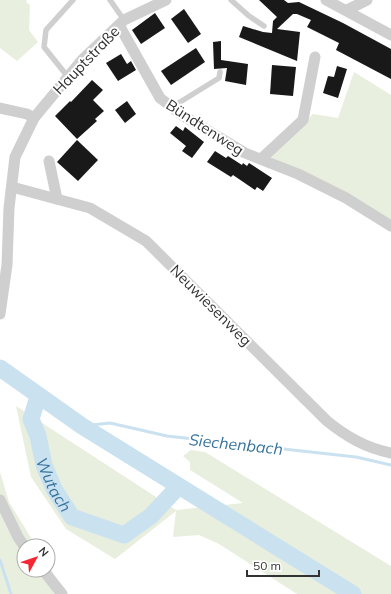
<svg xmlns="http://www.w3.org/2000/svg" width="391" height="594" viewBox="0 0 391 594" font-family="Mulish,sans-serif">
<rect width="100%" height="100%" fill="#fff"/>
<!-- green -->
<g fill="#e8efdf">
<polygon points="0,0 27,0 26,2 30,5 29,30 38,42 17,61 0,48"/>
<polygon points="354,72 391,95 391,222 300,171 271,157 273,153 313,114 338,118"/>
<polygon points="16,406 176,510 243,503 190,470 190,462 183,456 191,450 205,452 391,566 391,594 297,594 219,544 199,535 173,537 176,511 115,559 66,529 31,477"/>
<polygon points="0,472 9,502 36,546 24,546 24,570 48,570 48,565 66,594 0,594"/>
</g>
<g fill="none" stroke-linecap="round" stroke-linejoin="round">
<!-- stream -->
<g stroke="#cae1f0" stroke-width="3">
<polyline points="82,426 110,423 167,436 356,457 391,465"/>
<polyline points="0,560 11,594"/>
</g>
<!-- river -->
<g stroke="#cae1f0" stroke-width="17">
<polyline points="0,368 82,426 353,594"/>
<path id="s1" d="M38 397 31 419 38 436 44 465 54 489 72 517 124 535 151 516 178 487"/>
</g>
</g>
<!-- building -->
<g fill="#191919">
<polygon points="259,0 284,0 288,3 299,2 343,23 391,49 391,79 336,50 339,43 307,27 311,20 297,14 293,14 277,29 300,32 297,61 239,37 243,26 263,32 272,33 273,21 277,17"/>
<polygon points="184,9 201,34 188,43 171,19"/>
<polygon points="155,13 165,28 141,44 132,30"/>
<polygon points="221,41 221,60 248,64 246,85 225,81 227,68 214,69 213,42"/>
<polygon points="196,48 205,62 171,85 161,71"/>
<polygon points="121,54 127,64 131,61 136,70 118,81 106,63"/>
<polygon points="272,65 296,67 293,96 270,94"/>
<polygon points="337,66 347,69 338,98 323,93 328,76 334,77"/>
<polygon points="92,80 103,90 93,100 104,111 95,119 97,121 77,139 55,116 70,101 71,102"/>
<polygon points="127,101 136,114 125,123 115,110"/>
<polygon points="176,126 183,131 185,127 204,142 192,158 182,151 186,146 170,133"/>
<polygon points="77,140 98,160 78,181 57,162"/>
<polygon points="215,151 226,158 228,156 242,165 243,163 247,166 249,163 272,178 263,191 257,187 255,190 233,175 231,177 207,162"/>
</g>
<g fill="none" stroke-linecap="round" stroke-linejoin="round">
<!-- service -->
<g stroke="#cfcfcf" stroke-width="5.5">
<polyline points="110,0 124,20"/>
<polyline points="231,0 249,16 264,26"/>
<polyline points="68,77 44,47 46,30 73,0"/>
<polyline points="172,107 219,78 220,72"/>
</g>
<!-- minor -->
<g stroke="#cfcfcf" stroke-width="11">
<polyline points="326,0 391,35"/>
<polyline points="347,10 367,0"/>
<polyline points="119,25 160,98 182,115 245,153 298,174 346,198 391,226"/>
<polyline points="0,108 27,114 34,118"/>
<polyline points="261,159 303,120 315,57"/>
<polyline points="49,161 57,199"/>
<path d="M12 187 90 208 146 241 327 421C347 437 366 448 391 453"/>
<polyline points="0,314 7,265 9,208 15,157 34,118 82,60 124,20 166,0"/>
<polyline points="0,500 18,537 24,546"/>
<polyline points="43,570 62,594"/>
</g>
</g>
<g text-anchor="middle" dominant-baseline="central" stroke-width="4" stroke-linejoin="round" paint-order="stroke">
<!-- street labels -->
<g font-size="15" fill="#323232" stroke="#fff">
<text transform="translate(86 60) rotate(-46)">Hauptstraße</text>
<text transform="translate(205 127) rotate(33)">Bündtenweg</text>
<text transform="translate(211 305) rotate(45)">Neuwiesenweg</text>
</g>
<!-- water labels -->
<g font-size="16" font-style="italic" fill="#36749d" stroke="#fff">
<text transform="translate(236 444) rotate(6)">Siechenbach</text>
<text stroke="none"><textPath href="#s1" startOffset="93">Wutach</textPath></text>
</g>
</g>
<!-- north arrow -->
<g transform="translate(36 558) rotate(50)"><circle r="19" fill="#ffffff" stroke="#adadad"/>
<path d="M0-3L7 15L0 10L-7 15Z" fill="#f52733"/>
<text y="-6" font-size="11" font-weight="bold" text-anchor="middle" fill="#323232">N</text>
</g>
<!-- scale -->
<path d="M247 570v6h72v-6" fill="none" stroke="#323232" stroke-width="2"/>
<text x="253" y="570" font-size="12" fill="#323232" stroke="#ffffff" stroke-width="3" paint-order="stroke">50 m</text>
</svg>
